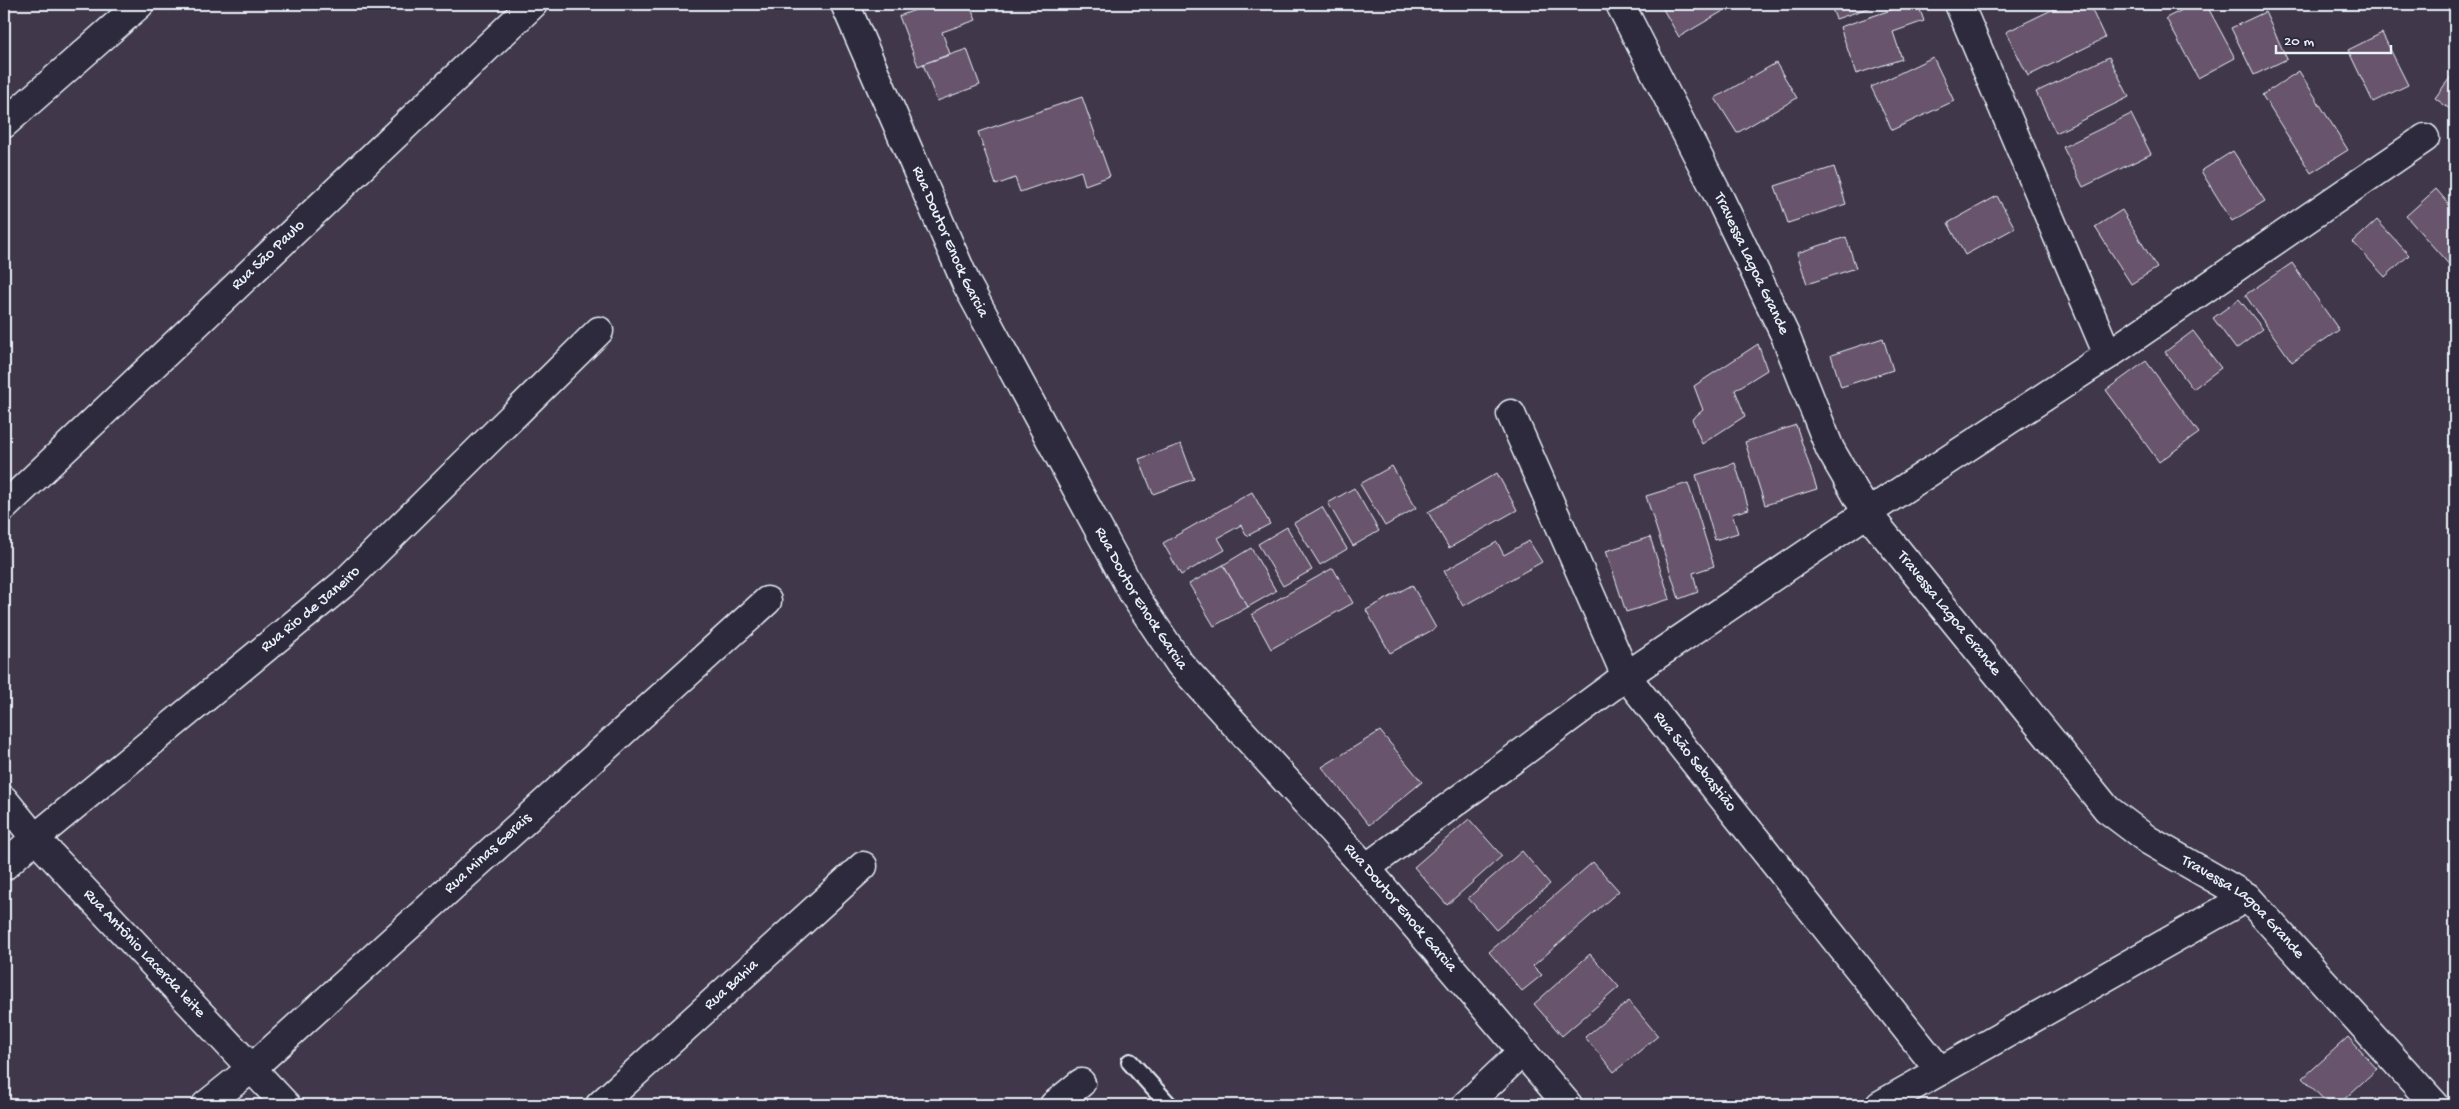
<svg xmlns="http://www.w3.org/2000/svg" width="2459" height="1109" viewBox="0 0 2459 1109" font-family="'Gochi Hand',sans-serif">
<rect width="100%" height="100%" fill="#40374b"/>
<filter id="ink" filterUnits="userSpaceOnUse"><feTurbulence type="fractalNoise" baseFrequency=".02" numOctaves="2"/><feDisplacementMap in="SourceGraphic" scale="10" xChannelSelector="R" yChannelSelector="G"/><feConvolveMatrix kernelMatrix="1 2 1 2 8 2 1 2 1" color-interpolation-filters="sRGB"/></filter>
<g filter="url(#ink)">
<!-- building -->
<g fill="#68556d" stroke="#e8f1f8">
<polygon points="931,4 969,4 976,20 942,32 950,54 918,66 899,16"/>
<polygon points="1660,4 1735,4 1679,37"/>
<polygon points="1830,4 1880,4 1836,19"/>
<polygon points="1909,4 1918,4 1924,21 1893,32 1902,59 1856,74 1840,27"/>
<polygon points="2064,4 2089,4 2105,38 2028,76 2006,32"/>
<polygon points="2194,4 2206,4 2235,58 2198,78 2166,18"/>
<polygon points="2265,12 2287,59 2254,75 2231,28"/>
<polygon points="2382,33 2408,85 2373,102 2348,50"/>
<polygon points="967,49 980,85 937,101 923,64"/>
<polygon points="1933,57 1954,101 1892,130 1871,87"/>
<polygon points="2109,57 2129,97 2056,133 2036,92"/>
<polygon points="1776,63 1797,98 1737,133 1715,98"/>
<polygon points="2299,71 2348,150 2311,173 2262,95"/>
<polygon points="2455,71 2455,113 2435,98"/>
<polygon points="1082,97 1110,176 1085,185 1081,171 1020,192 1015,178 996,185 978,132"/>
<polygon points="2131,114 2151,154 2083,187 2063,147"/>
<polygon points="2233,151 2265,201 2232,221 2201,171"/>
<polygon points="1834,167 1846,204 1788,223 1775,186"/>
<polygon points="2436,189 2455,211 2455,267 2453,269 2406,216"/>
<polygon points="1997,196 2015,228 1965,255 1948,223"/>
<polygon points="2122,210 2157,268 2131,284 2095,227"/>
<polygon points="2377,220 2409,255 2385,277 2353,242"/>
<polygon points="1846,237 1856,268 1807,284 1797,253"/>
<polygon points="2292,263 2339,330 2292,362 2245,295"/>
<polygon points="2239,299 2263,329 2236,349 2213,318"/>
<polygon points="2193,331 2221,368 2193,389 2165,352"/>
<polygon points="1883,338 1893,370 1841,387 1831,355"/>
<polygon points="1758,344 1767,370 1735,390 1745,416 1702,444 1692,419 1703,410 1694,386"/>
<polygon points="2146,361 2199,433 2159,462 2106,390"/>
<polygon points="1796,425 1817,489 1765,505 1745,442"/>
<polygon points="1181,444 1194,479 1153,494 1139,459"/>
<polygon points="1735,463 1749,509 1732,514 1738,533 1715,540 1696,475"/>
<polygon points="1392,466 1416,508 1385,526 1360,484"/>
<polygon points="1497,473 1517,510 1449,548 1428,512"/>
<polygon points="1688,483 1714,566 1693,573 1698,592 1679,599 1646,496"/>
<polygon points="1354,488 1379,531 1353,546 1328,503"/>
<polygon points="1252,492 1270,524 1247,536 1241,525 1218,538 1225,550 1181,575 1163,543"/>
<polygon points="1322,507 1347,549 1320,565 1294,523"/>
<polygon points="1287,527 1312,570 1283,586 1258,544"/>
<polygon points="1650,537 1670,599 1626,612 1606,551"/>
<polygon points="1529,541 1542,562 1463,606 1444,571 1497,542 1504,555"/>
<polygon points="1251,548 1276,591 1248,607 1223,565"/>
<polygon points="1223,565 1248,607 1214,626 1189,584"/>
<polygon points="1333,568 1353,603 1271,649 1252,614"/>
<polygon points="1412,585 1436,628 1390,653 1366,610"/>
<polygon points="1380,731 1422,782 1369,825 1322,767"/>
<polygon points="1469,819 1502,856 1447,905 1414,867"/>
<polygon points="1522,851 1550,884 1496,930 1468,898"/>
<polygon points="1593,862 1619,891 1533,966 1542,975 1522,991 1489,952"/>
<polygon points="1590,954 1619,987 1562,1036 1534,1004"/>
<polygon points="1629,1001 1658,1036 1614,1072 1585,1037"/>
<polygon points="2348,1037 2377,1069 2338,1105 2329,1105 2303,1078"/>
</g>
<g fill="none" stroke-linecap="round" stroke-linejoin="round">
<!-- lane casing -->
<g stroke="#e8f1f8" stroke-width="20">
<polyline id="lane" points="1130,1062 1169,1105"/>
</g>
<!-- street casing -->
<g stroke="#e8f1f8" stroke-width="31">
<g id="street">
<path id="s1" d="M1620 4 1721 201 1785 335 1830 449 1867 513 2107 809 2148 840 2247 897 2435 1105"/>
<polyline points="1959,4 2108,355"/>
<polyline points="4,124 140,4"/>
<path id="s2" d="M1511 414 1626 676 1940 1071"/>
<path id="s3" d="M4 507 533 4"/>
<path id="s4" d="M4 800 35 838 286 1105"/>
<path id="s5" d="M4 866 35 838 343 584 599 331"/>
<polyline points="1366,868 1626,676 1867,513 2108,355 2425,138"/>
<path id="s6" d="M206 1105 252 1068 767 601"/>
<path id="s7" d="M600 1105 863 866"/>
<polyline points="1054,1105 1081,1083"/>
<polyline points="1466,1105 1522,1052"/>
<polyline points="1880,1105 2247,897"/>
</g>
</g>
<!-- secondary casing -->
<g stroke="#e8f1f8" stroke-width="31">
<g id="secondary">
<path id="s8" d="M845 4 966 283 1134 595 1180 664 1366 868 1568 1105"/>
</g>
</g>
<!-- lane -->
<use href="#lane" stroke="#2f2a3d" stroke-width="16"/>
<!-- street -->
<use href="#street" stroke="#2f2a3d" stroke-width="28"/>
<!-- secondary -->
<use href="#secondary" stroke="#2f2a3d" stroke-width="28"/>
</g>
</g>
<g text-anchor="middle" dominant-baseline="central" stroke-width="4" stroke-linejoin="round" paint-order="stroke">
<!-- street labels -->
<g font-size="16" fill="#e8f1f8" stroke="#2f2a3d">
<text stroke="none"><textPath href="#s8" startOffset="260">Rua Doutor Enock Garcia</textPath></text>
<text stroke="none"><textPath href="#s3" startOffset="365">Rua São Paulo</textPath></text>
<text stroke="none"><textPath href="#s1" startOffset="291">Travessa Lagoa Grande</textPath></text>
<text stroke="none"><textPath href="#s8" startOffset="665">Rua Doutor Enock Garcia</textPath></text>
<text stroke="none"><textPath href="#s5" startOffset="400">Rua Rio de Janeiro</textPath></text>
<text stroke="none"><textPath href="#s1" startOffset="696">Travessa Lagoa Grande</textPath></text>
<text stroke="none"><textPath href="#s2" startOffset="396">Rua São Sebastião</textPath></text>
<text stroke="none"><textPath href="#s6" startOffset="378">Rua Minas Gerais</textPath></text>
<text stroke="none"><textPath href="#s8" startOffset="1070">Rua Doutor Enock Garcia</textPath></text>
<text stroke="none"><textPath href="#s1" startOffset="1116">Travessa Lagoa Grande</textPath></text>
<text stroke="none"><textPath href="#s4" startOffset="208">Rua Antônio Lacerda leite</textPath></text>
<text stroke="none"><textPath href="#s7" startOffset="178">Rua Bahia</textPath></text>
</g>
</g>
<!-- margin -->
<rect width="2459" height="1109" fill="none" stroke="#2f2a3d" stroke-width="20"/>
<rect x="10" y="10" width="2439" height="1089" fill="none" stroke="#e8f1f8" stroke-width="2" filter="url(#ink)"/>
<!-- scale -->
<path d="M2276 45v8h115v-8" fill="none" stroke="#e8f1f8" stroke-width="2.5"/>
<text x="2284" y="45" font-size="15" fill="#e8f1f8" stroke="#2f2a3d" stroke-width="4" paint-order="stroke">20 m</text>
</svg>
